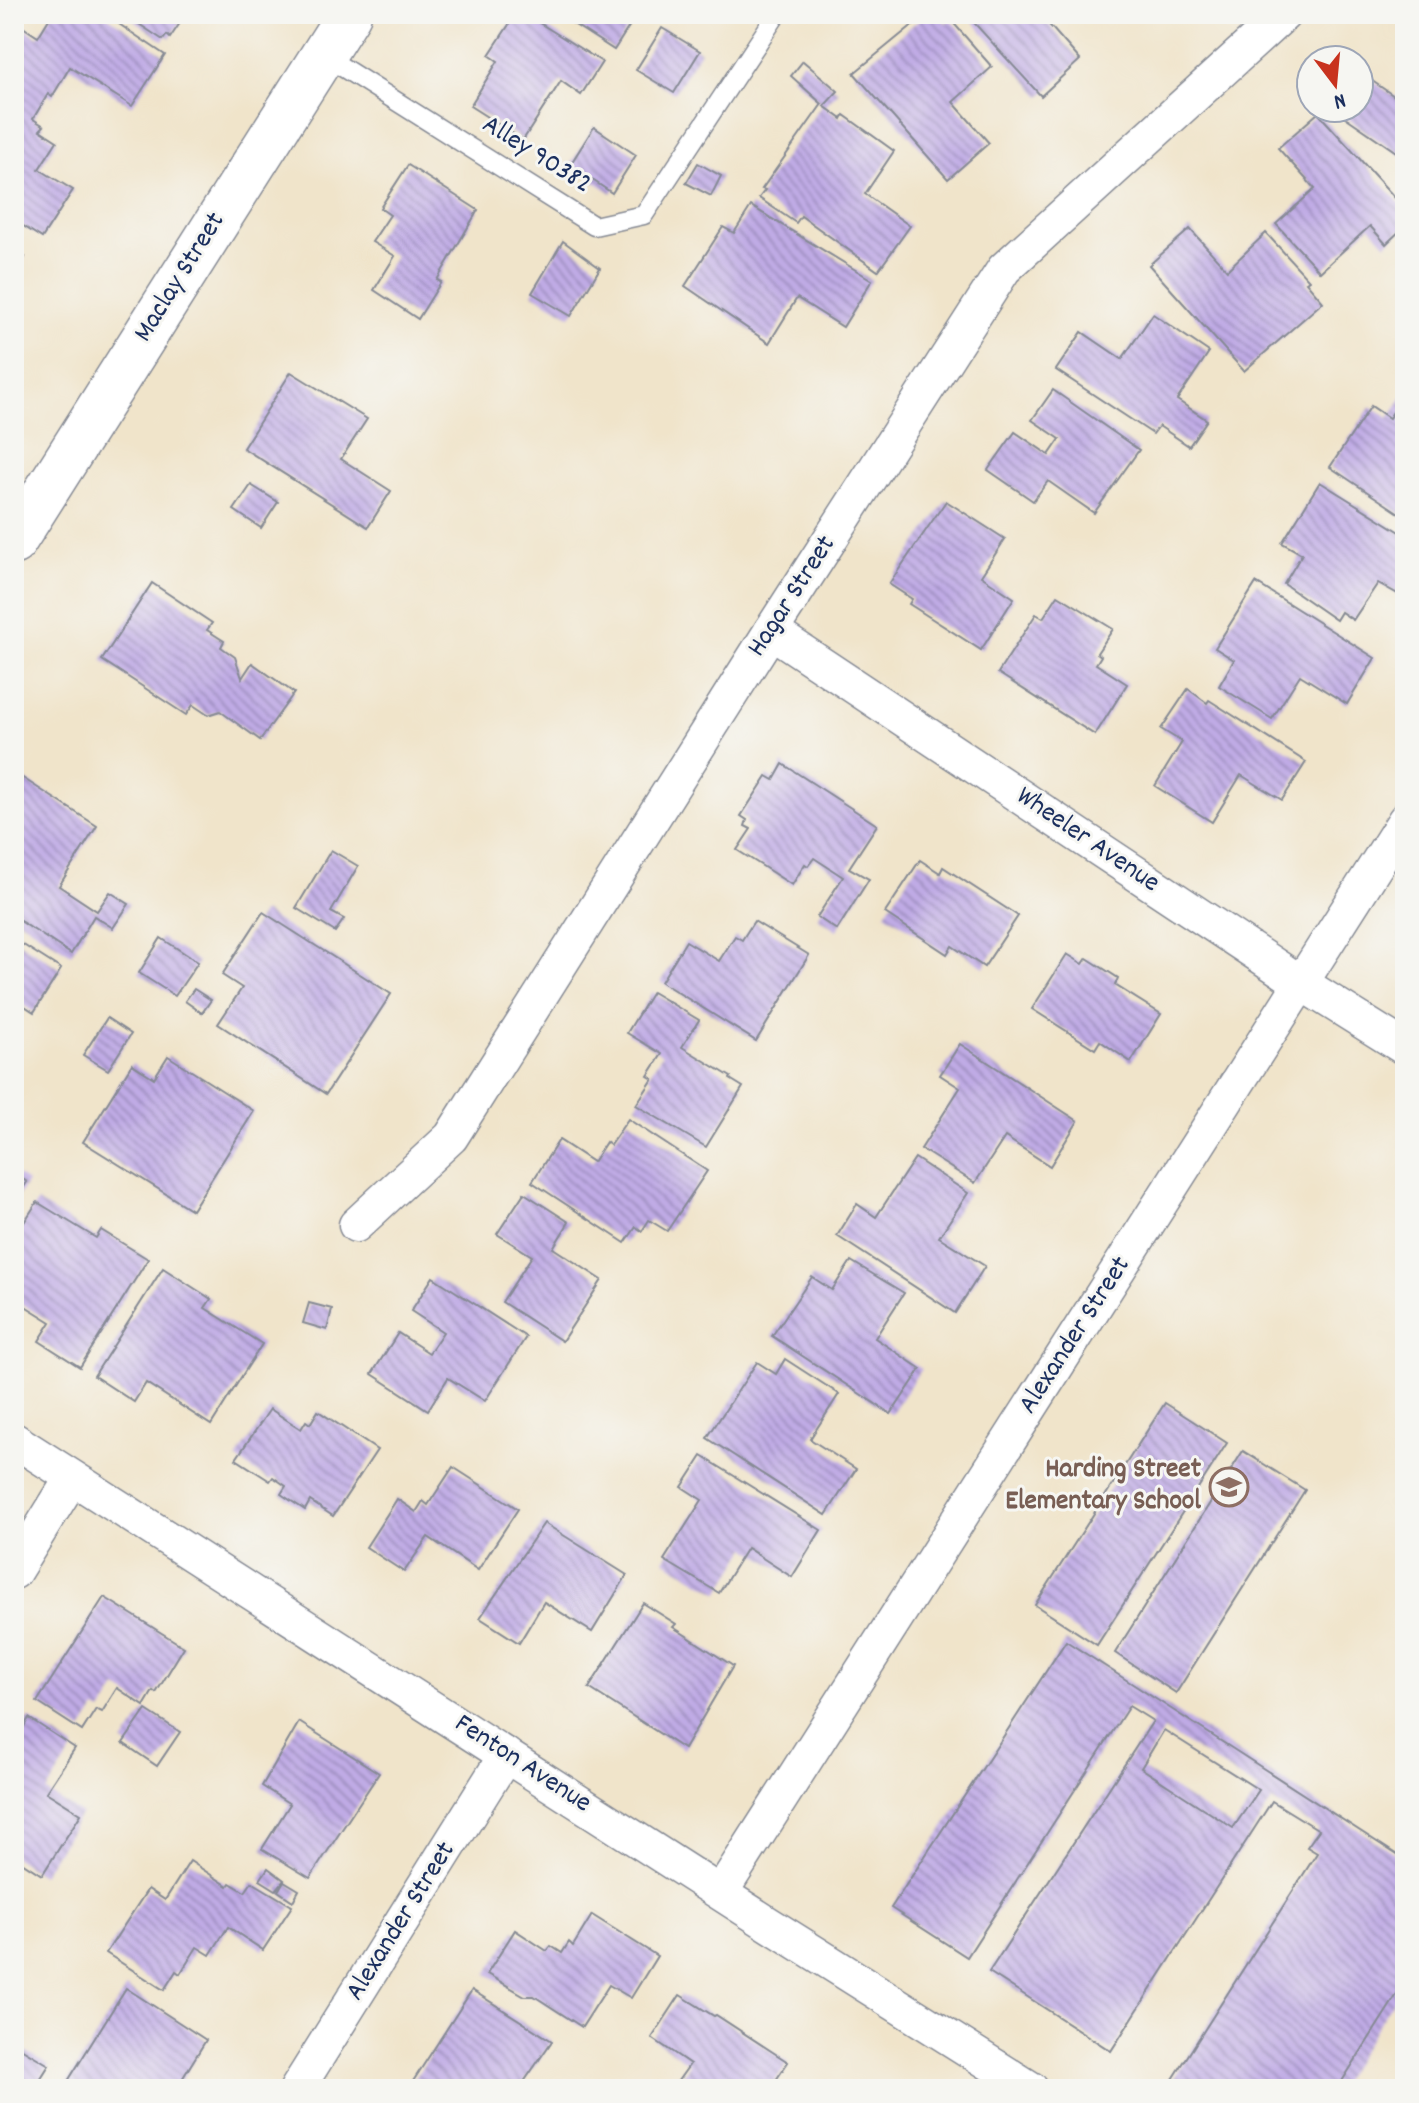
<svg xmlns="http://www.w3.org/2000/svg" width="1419" height="2103" viewBox="0 0 1419 2103" font-family="Dekko,sans-serif">
<defs>
<pattern id="building-back-hatch" width="6" height="6" patternUnits="userSpaceOnUse" patternTransform="scale(2)"><rect width="6" height="6" fill="#c0abe5"/><path d="M-1 5l2 2M0 0l6 6M5-1l2 2" fill="none" stroke="#9b8cbd"/></pattern>
</defs>
<rect width="100%" height="100%" fill="#f6f6f2"/>
<filter id="ink" filterUnits="userSpaceOnUse"><feTurbulence type="fractalNoise" baseFrequency=".0125" numOctaves="2"/><feDisplacementMap in="SourceGraphic" scale="16" xChannelSelector="R" yChannelSelector="G"/><feConvolveMatrix kernelMatrix="1 2 1 2 8 2 1 2 1" color-interpolation-filters="sRGB"/></filter>
<filter id="wash" filterUnits="userSpaceOnUse"><feTurbulence type="fractalNoise" baseFrequency=".006" numOctaves="4" result="noise"/><feDisplacementMap in="SourceGraphic" scale="32" xChannelSelector="R" yChannelSelector="G"/><feGaussianBlur stdDeviation="1.8" result="paint"/><feColorMatrix in="noise" values="0 0 0 0 0 0 0 0 0 0 0 0 0 0 0 0 0 1.4 0 .05"/><feComposite in="paint" operator="in"/></filter>
<g filter="url(#wash)">
<rect width="100%" height="100%" fill="#f0e4ca"/>
<g id="blocks">
<!-- building -->
<g fill="url(#building-back-hatch)" fill-rule="evenodd">
<polygon points="52,14 104,14 165,55 132,106 70,67 52,97 48,94 33,119 44,126 40,130 57,141 39,169 73,190 42,238 14,220 14,21 38,37"/>
<polygon points="124,14 186,14 170,38 167,35 163,40"/>
<polygon points="516,14 525,14 602,62 581,95 561,81 523,140 470,106 498,61 489,55"/>
<polygon points="558,14 637,14 614,50"/>
<polygon points="926,14 939,14 946,23 950,19 992,67 953,102 989,143 948,179 854,73"/>
<polygon points="966,14 1051,14 1045,20 1080,60 1041,96"/>
<polygon points="662,28 700,51 674,93 636,70"/>
<polygon points="803,61 838,91 824,106 842,119 844,115 894,151 865,194 910,226 878,271 801,216 796,223 759,198 765,190 762,189 822,104 791,76"/>
<polygon points="1362,74 1397,98 1405,87 1405,158 1338,112 1340,108 1359,108 1359,79"/>
<polygon points="1318,113 1405,209 1405,226 1386,244 1370,226 1320,272 1276,224 1315,189 1278,148"/>
<polygon points="594,127 636,155 612,193 570,165"/>
<polygon points="698,163 721,176 711,196 686,183"/>
<polygon points="408,165 478,210 437,280 441,282 418,319 374,290 395,256 372,242 390,215 380,208"/>
<polygon points="751,206 872,280 843,327 797,298 769,343 685,286 723,227 734,233"/>
<polygon points="1190,229 1227,270 1266,233 1309,280 1306,282 1323,302 1244,371 1149,265"/>
<polygon points="563,241 600,268 571,316 532,293"/>
<polygon points="14,250 25,257 14,274"/>
<polygon points="1153,314 1209,352 1177,400 1207,420 1189,446 1159,426 1153,434 1056,370 1082,332 1122,359"/>
<polygon points="291,372 367,419 341,459 391,491 368,527 243,448"/>
<polygon points="1053,390 1139,450 1094,513 1048,481 1033,501 988,470 1015,432 1049,455 1060,439 1032,420"/>
<polygon points="1405,394 1405,517 1330,467 1371,406 1389,418"/>
<polygon points="1320,482 1405,535 1405,598 1378,583 1353,620 1341,612 1336,620 1284,584 1302,554 1282,543"/>
<polygon points="251,485 278,502 261,528 234,510"/>
<polygon points="946,501 1005,539 981,576 1014,598 981,650 909,604 912,599 889,584"/>
<polygon points="152,583 212,623 207,630 224,641 221,647 235,657 242,678 252,663 294,693 260,740 220,711 208,715 193,705 186,715 102,660"/>
<polygon points="1256,583 1375,658 1347,704 1300,675 1272,719 1219,686 1234,660 1215,648"/>
<polygon points="1058,595 1113,629 1097,653 1101,656 1096,664 1127,684 1095,735 998,673 1036,614 1043,618"/>
<polygon points="1188,689 1207,703 1209,700 1306,762 1282,800 1241,775 1212,822 1155,786 1182,742 1161,729"/>
<polygon points="783,764 877,825 849,868 869,879 837,930 817,917 843,877 814,858 808,866 805,864 792,885 737,850 751,829 745,826 747,820 741,816 767,776 774,780"/>
<polygon points="18,775 97,826 59,886 97,911 110,892 129,904 113,928 94,916 71,954 14,917 14,782"/>
<polygon points="331,850 358,866 331,912 344,919 335,932 296,908"/>
<polygon points="920,860 940,873 943,867 1018,916 984,967 952,946 947,954 885,913"/>
<polygon points="263,912 391,994 326,1094 218,1024 242,988 222,975"/>
<polygon points="754,921 809,955 756,1041 661,982 686,941 719,961 735,936 742,940"/>
<polygon points="161,938 198,962 175,996 139,973"/>
<polygon points="14,939 61,969 34,1012 14,999"/>
<polygon points="1067,954 1083,964 1087,958 1118,978 1115,985 1161,1014 1131,1062 1100,1041 1095,1049 1032,1009"/>
<polygon points="194,989 211,1000 202,1013 185,1001"/>
<polygon points="652,992 699,1020 682,1047 731,1077 730,1079 743,1087 706,1147 636,1105 653,1079 648,1076 662,1054 627,1033"/>
<polygon points="107,1018 131,1034 108,1070 83,1055"/>
<polygon points="960,1044 1078,1121 1050,1166 1005,1137 975,1183 921,1149 960,1088 940,1075"/>
<polygon points="168,1056 254,1111 192,1210 83,1142 132,1064 154,1078"/>
<polygon points="628,1119 707,1171 667,1231 649,1220 642,1231 636,1227 625,1243 532,1182 559,1140 593,1162 606,1142 610,1145"/>
<polygon points="915,1158 968,1193 939,1237 985,1266 955,1313 837,1236 857,1204 876,1217"/>
<polygon points="14,1173 27,1182 14,1203"/>
<polygon points="524,1193 569,1222 553,1248 602,1280 562,1341 502,1302 532,1256 497,1234"/>
<polygon points="37,1202 96,1238 101,1230 148,1259 80,1367 39,1341 51,1322 14,1299 14,1238"/>
<polygon points="851,1261 904,1293 875,1338 921,1369 891,1414 772,1336 812,1277 832,1290"/>
<polygon points="163,1268 211,1299 205,1308 262,1344 211,1425 146,1383 134,1402 94,1376"/>
<polygon points="433,1277 526,1337 485,1401 448,1378 428,1410 372,1374 398,1333 429,1353 443,1332 411,1311"/>
<polygon points="309,1303 332,1309 327,1330 303,1323"/>
<polygon points="785,1359 839,1394 810,1439 856,1469 826,1515 707,1438 757,1362 776,1374"/>
<polygon points="1165,1403 1227,1443 1097,1645 1035,1605"/>
<polygon points="270,1409 301,1429 306,1421 310,1424 318,1411 377,1450 333,1516 310,1501 305,1510 281,1494 286,1486 273,1477 270,1481 236,1459"/>
<polygon points="1243,1451 1305,1490 1176,1693 1115,1653"/>
<polygon points="702,1456 821,1530 792,1577 747,1548 719,1593 664,1560 702,1500 682,1487"/>
<polygon points="453,1467 518,1509 478,1570 428,1537 404,1572 366,1547 397,1499 416,1512 423,1501 428,1505"/>
<polygon points="544,1523 627,1575 592,1632 544,1602 519,1643 480,1618"/>
<polygon points="104,1597 184,1647 156,1693 153,1691 144,1706 117,1688 102,1712 96,1709 82,1731 37,1702"/>
<polygon points="643,1603 676,1624 673,1627 733,1666 684,1749 589,1688"/>
<path d="M1066 1641 1405 1860V1982L1337 2089H1171L1168 2087 1317 1853 1307 1847 1319 1830 1272 1801 1111 2051 989 1972 1153 1721 1129 1706 967 1957 891 1908ZM1164 1730 1259 1790 1233 1828 1141 1768Z"/>
<polygon points="146,1710 180,1732 157,1766 123,1743"/>
<polygon points="29,1718 75,1748 46,1792 81,1814 42,1875 14,1857 14,1743"/>
<polygon points="299,1722 379,1773 310,1878 262,1849 290,1804 262,1786"/>
<polygon points="190,1861 228,1886 230,1883 245,1892 252,1882 292,1906 263,1950 228,1927 210,1955 197,1947 180,1974 176,1971 164,1990 106,1953 148,1889 165,1900"/>
<polygon points="268,1868 284,1880 276,1890 260,1880"/>
<polygon points="284,1881 299,1890 293,1901 278,1891"/>
<polygon points="592,1915 657,1956 631,1998 609,1985 582,2027 534,1996 525,1996 487,1974 515,1930 547,1951 551,1946 562,1953 569,1942 573,1946"/>
<polygon points="126,1988 206,2040 176,2089 63,2089"/>
<polygon points="472,1990 552,2041 519,2089 408,2089"/>
<polygon points="680,1995 714,2016 716,2015 788,2062 770,2089 675,2089 675,2085 690,2064 652,2038"/>
<polygon points="14,2044 49,2065 34,2089 23,2089 14,2083"/>
</g>
</g>
</g>
<g filter="url(#ink)">
<use href="#blocks" fill-opacity="0" stroke="#868a94" stroke-width="2"/>
<g fill="none" stroke-linecap="round" stroke-linejoin="round">
<!-- service casing -->
<g stroke="#868a94" stroke-width="21">
<polyline id="service" points="323,55 594,226 644,215 777,14"/>
</g>
<!-- minor casing -->
<g stroke="#868a94" stroke-width="37">
<g id="minor">
<polyline points="771,631 1301,983 1405,1048"/>
<polyline points="356,1225 451,1137 771,631 1004,269 1284,14"/>
<polyline points="14,1440 767,1923 1031,2089"/>
<polyline points="14,1572 72,1478"/>
<polyline points="721,1892 1405,820"/>
<polyline points="297,2089 506,1755"/>
</g>
</g>
<!-- tertiary casing -->
<g stroke="#868a94" stroke-width="47">
<polyline id="tertiary" points="14,542 349,14"/>
</g>
<!-- service -->
<use href="#service" stroke="#fff" stroke-width="18"/>
<!-- minor -->
<use href="#minor" stroke="#fff" stroke-width="34"/>
<!-- tertiary -->
<use href="#tertiary" stroke="#fff" stroke-width="44"/>
</g>
</g>
<!-- icons -->
<defs>
<g id="school-ring" transform="scale(2)"><circle r="9.5" fill="#f6f6f2" stroke="#8d6e63" stroke-width="1.5"/><path d="M0-5L7-2L0 1L-7-2ZM-4 1L0 2.5L4 1V4Q0 6-4 4Z" fill="#8d6e63"/></g>
</defs>
<g fill-rule="evenodd">
<use href="#school-ring" x="1229" y="1487"/>
</g>
<g text-anchor="middle" dominant-baseline="central" stroke-width="6" stroke-linejoin="round" paint-order="stroke">
<!-- street labels -->
<g font-size="28" fill="#1b2f5e" stroke="#f6f6f2">
<text transform="translate(536 156) rotate(32)">Alley 90382</text>
<text transform="translate(181 278) rotate(-58)">Maclay Street</text>
<text transform="translate(793 597) rotate(-57)">Hagar Street</text>
<text transform="translate(1087 841) rotate(34)">Wheeler Avenue</text>
<text transform="translate(1076 1336) rotate(-57)">Alexander Street</text>
<text transform="translate(522 1765) rotate(33)">Fenton Avenue</text>
<text transform="translate(402 1922) rotate(-58)">Alexander Street</text>
</g>
<!-- education labels -->
<g font-size="28" font-weight="bold" fill="#785e54" stroke="#f6f6f2" text-anchor="end">
<text x="1201" y="1471">Harding Street<tspan x="1201" dy="32">Elementary School</tspan></text>
</g>
</g>
<!-- margin -->
<rect width="1419" height="2103" fill="none" stroke="#f6f6f2" stroke-width="48"/>
<!-- north arrow -->
<g transform="translate(1335 84) rotate(164)"><circle r="38" fill="#f6f6f2" stroke="#9ea6b7" stroke-width="2"/>
<path d="M0-6L14 30L0 20L-14 30Z" fill="#c8321e"/>
<text y="-12" font-size="22" font-weight="bold" text-anchor="middle" fill="#1b2f5e">N</text>
</g>
</svg>
